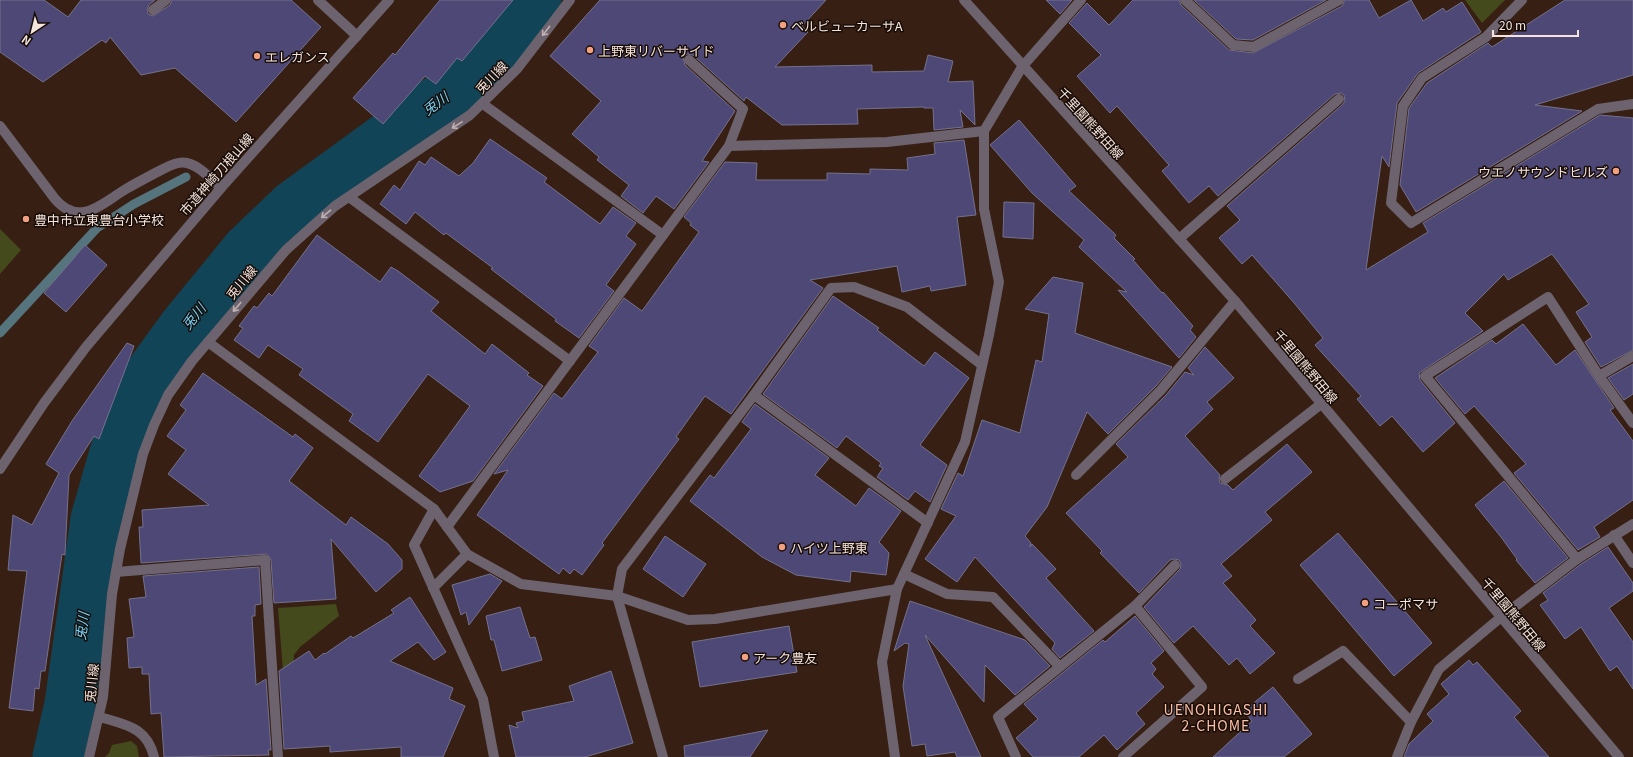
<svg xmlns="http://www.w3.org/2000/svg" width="1633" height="757" viewBox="0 0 1633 757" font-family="Georgia,'Noto Sans JP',serif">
<rect width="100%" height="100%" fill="#381f13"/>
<!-- green -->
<g fill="#444a1b">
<polygon points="1465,0 1505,0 1482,23"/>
<polygon points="0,229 21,250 0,274"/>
<polygon points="336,604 339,616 300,647 294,655 293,670 283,671 278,608"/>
<polygon points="131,741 137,746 139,757 105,757 109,753 112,745"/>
</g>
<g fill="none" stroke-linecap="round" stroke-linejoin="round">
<!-- stream -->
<polyline stroke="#55747e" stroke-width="9" points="0,333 97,228 134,204 186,177"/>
<!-- river -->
<polyline stroke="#114456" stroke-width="51" points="58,757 70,704 96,519 114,456 127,419 152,371 184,327 247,250 293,206 461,84 500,46 536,0"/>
</g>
<!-- building -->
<g fill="#4e4876" stroke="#73718d">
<polygon points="0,0 44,0 68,17 81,0 155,0 149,5 147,10 148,14 153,16 170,5 172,0 291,0 321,27 236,122 175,68 141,75 110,37 106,43 102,40 43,82 0,52"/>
<polygon points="440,0 513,0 462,61 457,58 436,84 425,76 383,124 353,98 393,53 395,55"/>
<polygon points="600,0 826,0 802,26 808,32 775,67 872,65 872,72 924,71 928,55 953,61 948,82 973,81 975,125 960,110 963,127 934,130 933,108 924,108 924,107 857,109 858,124 782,125 746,97 744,101 693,55 687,54 683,58 685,65 735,111 702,161 709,162 674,209 656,196 643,213 621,196 629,185 597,160 599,157 572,134 601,101 550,56"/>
<polygon points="1046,0 1072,0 1060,14"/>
<polygon points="1133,0 1179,0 1181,5 1229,50 1253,53 1342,6 1345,0 1369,0 1379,18 1411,0 1423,21 1443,8 1446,12 1462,2 1481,32 1418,73 1397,103 1389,167 1382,156 1366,270 1428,232 1423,223 1600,115 1633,118 1633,350 1601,367 1585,342 1592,337 1576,312 1589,304 1552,254 1508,280 1504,274 1465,313 1483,331 1419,373 1420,380 1455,423 1423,452 1392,416 1380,426 1357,399 1361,396 1315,345 1323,338 1295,304 1252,255 1242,264 1219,238 1240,220 1227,206 1343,104 1345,101 1344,95 1341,93 1335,94 1218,196 1209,186 1189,203 1162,171 1169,165 1117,106 1110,113 1077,76 1101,55 1069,23 1087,3 1109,25"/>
<polygon points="1194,0 1326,0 1253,40 1236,39"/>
<polygon points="1565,0 1633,0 1633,75 1535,105 1582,111 1416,212 1400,185 1409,108 1427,83 1488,43 1492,47"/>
<polygon points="1019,120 1076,186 1069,191 1116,235 1114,238 1135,259 1133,260 1162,293 1163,292 1193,326 1190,330 1196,337 1179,358 1118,290 1127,292 1079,247 1084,240 1032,193 990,145"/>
<polygon points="490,139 547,178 544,182 600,224 613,207 636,223 626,236 636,244 606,285 614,291 579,338 555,321 556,319 491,269 493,268 446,233 444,235 415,212 406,224 380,204 394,185 400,190 419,161 425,165 431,157 459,176 473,163"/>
<polygon points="964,140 976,215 957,217 966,285 931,291 930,286 902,292 897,266 810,280 823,288 731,414 705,396 676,437 679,439 602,543 604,545 582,575 574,569 570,574 563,568 559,574 477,515 508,470 494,474 554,393 562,399 598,352 589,346 624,298 642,311 699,232 690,225 691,223 684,217 725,162 757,163 756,180 827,180 827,173 870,174 870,169 908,170 907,158 935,154 934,143"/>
<polygon points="1004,202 1034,203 1033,239 1003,237"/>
<polygon points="317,235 380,282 391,267 398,271 439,302 431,311 485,354 492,344 529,373 527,375 543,386 473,481 440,492 419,476 470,406 428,374 378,442 349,421 353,414 299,375 303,369 268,345 259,358 234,340 243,328 239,326 254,306 257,308 269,293 272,296"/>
<polygon points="85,245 107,265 66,312 44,293"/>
<polygon points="1053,277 1083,283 1075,333 1172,367 1156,386 1108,434 1087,412 1047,507 1025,536 1031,543 1030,547 1032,544 1056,569 1046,578 1094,631 1060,658 1052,649 1055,643 975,557 957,582 925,559 956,516 941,509 958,473 963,476 982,420 1020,433 1036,360 1042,362 1049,314 1025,309"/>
<polygon points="833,296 879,328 877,330 924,366 935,352 969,378 920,445 947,465 930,502 915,491 908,500 877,477 883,468 879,466 881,463 846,436 837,448 763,394"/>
<polygon points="1523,324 1556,365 1575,350 1614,408 1610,410 1633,441 1633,500 1594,527 1600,537 1578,550 1514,473 1526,464 1474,406 1465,414 1435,378 1492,340 1496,344"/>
<polygon points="127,343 134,346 99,439 94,436 69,475 65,555 62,554 45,671 41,671 39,689 35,688 33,711 9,708 27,571 8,570 13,515 32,525 59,473 46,464 72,421"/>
<polygon points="1205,347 1234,378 1207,402 1213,409 1185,436 1220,475 1219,480 1220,483 1228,485 1233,490 1287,444 1312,472 1265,512 1272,520 1221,564 1232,576 1223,583 1256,620 1250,626 1275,653 1250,674 1237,658 1229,665 1193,626 1174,643 1144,607 1180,569 1181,564 1179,560 1174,559 1170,560 1139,593 1100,553 1102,551 1066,513 1128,457 1116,444 1166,395 1185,372 1194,375 1188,368"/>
<polygon points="1633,364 1633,394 1624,400 1608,378"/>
<polygon points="203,373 293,437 295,434 313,448 289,481 346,525 351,517 388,544 402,560 402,569 376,592 331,539 336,599 274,603 271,560 267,554 141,563 139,527 143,527 142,510 209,505 168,474 186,450 167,436 186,410 180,405"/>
<polygon points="755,404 829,458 815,475 856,506 869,488 901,511 879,542 889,553 886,575 851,571 850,582 796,575 762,557 690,501 710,475 714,478 751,429 742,422"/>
<polygon points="1504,481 1568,558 1535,583 1516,560 1517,559 1501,537 1475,505"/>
<polygon points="1338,533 1432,643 1394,676 1300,565"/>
<polygon points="665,536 706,564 683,597 643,569"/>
<polygon points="1608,547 1633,583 1633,591 1609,608 1633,642 1633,689 1617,666 1610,671 1581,627 1565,639 1540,605 1548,600 1543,593 1581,564"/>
<polygon points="259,567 261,604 255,605 255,616 252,616 256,685 266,679 271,750 268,750 269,755 164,757 161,713 151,714 149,674 142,674 142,667 129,668 127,638 134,637 129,599 146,597 143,576"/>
<polygon points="490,574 502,581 469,625 466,612 461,615 452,585"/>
<polygon points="410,597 446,652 434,660 418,642 390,661 453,688 449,699 465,706 443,757 401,757 401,747 330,752 330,746 284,749 279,671 309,651 315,660 324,653 325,654 351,636 353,638 394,613 391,610"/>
<polygon points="910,601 1025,640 1050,666 1015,695 985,665 984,702 925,635 981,757 957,757 955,752 927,756 925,744 912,746 903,686 909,644 905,643 894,651"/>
<polygon points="520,607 530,638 535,637 542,660 502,671 494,640 491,640 486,616"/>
<polygon points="1135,616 1164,651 1151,663 1156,669 1152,674 1164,687 1136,713 1145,724 1117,750 1104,735 1079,757 1033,757 1016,738 1038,719 1024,704 1103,640 1105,642"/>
<polygon points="789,626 797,672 700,687 692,642"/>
<polygon points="1469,660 1473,665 1477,662 1521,711 1514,717 1549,757 1404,757 1409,744 1433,721 1427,714 1449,694 1441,684"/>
<polygon points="611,671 633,743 585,757 516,757 509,725 518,728 516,723 524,721 522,712 574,701 569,686"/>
<polygon points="1273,687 1312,734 1284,757 1213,757 1252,721 1244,711"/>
<polygon points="768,730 750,757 685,757 684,746"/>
</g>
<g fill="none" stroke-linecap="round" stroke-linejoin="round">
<!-- minor -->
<g stroke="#6c636e" stroke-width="10">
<polyline points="318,0 357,36"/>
<polyline points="964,0 1235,301 1619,757"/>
<polyline points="1185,0 1233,45 1254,47 1339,0"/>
<polyline points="1522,0 1486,37 1422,78 1403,106 1391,203 1411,223 1598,109 1633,104"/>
<polyline points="153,10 166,0"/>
<polyline points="689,60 743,109 729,146"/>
<polyline points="483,104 663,235"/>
<path d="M0 126 55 199C80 228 102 203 126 189 138 182 150 176 161 170 169 166 178 161 187 163 200 166 211 179 221 188"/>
<polyline points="349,197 570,361"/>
<polyline points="1179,239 1339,99"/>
<polyline points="208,342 434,509 467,554 521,584 617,596 688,620 715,619 897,589"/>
<polyline points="1599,376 1633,356"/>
<polyline points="754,395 928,523"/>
<polyline points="0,469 44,403 86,347 221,188 389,0"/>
<polyline points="1076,475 1161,390 1235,301"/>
<polyline points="1225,479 1321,404"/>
<polyline points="434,509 414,545 483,699 494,757"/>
<polyline points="447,527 729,146 887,142 984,131"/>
<polyline points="1614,535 1633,563"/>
<polyline points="1577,559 1425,376 1548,297 1599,376 1633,423"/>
<polyline points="116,572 265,560 278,757"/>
<polyline points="904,574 947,594 993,597 1059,666"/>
<polyline points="433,588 467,554"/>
<polyline points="1298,679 1343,651 1411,722"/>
<path d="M100 717C126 725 147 727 154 757"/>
<polyline points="89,757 103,697 112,594 120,549 143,454 154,425 168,395 192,361 286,250 335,206 470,115 517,69 570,0"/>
<polyline points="663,757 617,596 622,569 754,395 831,288 854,287 907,307 982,365"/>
<polyline points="895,757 882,662 897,589 965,442 989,335 999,282 984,209 984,131 1022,67 1081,0"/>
<polyline points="1016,757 998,717 1135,606 1175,565"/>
<polyline points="1123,757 1202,687 1135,606"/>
<polyline points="1397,757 1411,722 1439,669 1500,618 1577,559 1633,524"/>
</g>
</g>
<!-- one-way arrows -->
<defs><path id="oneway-shaft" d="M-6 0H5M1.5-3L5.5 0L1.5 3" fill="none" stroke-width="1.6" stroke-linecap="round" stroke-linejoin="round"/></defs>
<g stroke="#beb0b0">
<use href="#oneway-shaft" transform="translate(546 31) rotate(128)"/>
<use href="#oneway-shaft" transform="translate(457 125) rotate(148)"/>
<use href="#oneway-shaft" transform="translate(326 214) rotate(140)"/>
<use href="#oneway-shaft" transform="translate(237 307) rotate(130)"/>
</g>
<!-- markers -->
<g fill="#f2a07f" stroke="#170c07" stroke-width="1.5">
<circle cx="783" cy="25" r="4"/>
<circle cx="590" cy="50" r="4"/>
<circle cx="257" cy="56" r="4"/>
<circle cx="1616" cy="171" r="4"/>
<circle cx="26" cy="219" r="4"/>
<circle cx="782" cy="547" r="4"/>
<circle cx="1365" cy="603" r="4"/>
<circle cx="745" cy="657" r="4"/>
</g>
<g text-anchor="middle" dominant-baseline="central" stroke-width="3" stroke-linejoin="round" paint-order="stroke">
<!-- poi labels -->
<g font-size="13" fill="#f5e4dc" stroke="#170c07" text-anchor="start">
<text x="791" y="25">ベルビューカーサA</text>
<text x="598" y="50">上野東リバーサイド</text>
<text x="265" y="56">エレガンス</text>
<text x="1608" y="171" text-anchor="end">ウエノサウンドヒルズ</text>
<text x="34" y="219">豊中市立東豊台小学校</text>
<text x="790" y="547">ハイツ上野東</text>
<text x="1373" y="603">コーポマサ</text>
<text x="753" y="657">アーク豊友</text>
</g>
<!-- street labels -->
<g font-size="13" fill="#f5e4dc" stroke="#170c07">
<text transform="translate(491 77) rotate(-46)">兎川線</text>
<text transform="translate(1091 123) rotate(48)">千里園熊野田線</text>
<text transform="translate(216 174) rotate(-49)">市道神崎刀根山線</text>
<text transform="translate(241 282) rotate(-50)">兎川線</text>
<text transform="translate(1306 366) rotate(50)">千里園熊野田線</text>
<text transform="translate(1514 614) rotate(50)">千里園熊野田線</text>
<text transform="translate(91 683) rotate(-84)">兎川線</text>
</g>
<!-- water labels -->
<g font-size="14" font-style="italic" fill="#73d3f9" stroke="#170c07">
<text transform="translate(435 103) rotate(-36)">兎川</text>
<text transform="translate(193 316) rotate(-51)">兎川</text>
<text transform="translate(81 626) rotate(-82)">兎川</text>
</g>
<!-- neighbourhood labels -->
<g font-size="14" letter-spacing="1" fill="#fdbfa5" stroke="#170c07">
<text x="1216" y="709">UENOHIGASHI<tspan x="1216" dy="16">2-CHOME</tspan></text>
</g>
</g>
<!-- north arrow -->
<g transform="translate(32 32) rotate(215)" stroke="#170c07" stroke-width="3" paint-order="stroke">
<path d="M0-3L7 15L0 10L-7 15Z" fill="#f5e4dc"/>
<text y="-6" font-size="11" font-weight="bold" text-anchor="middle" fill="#f5e4dc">N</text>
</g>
<!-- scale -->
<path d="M1493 30v6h85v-6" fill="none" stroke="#f5e4dc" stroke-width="2"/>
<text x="1499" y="30" font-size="12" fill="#f5e4dc" stroke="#170c07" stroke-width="3" paint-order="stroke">20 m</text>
</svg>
